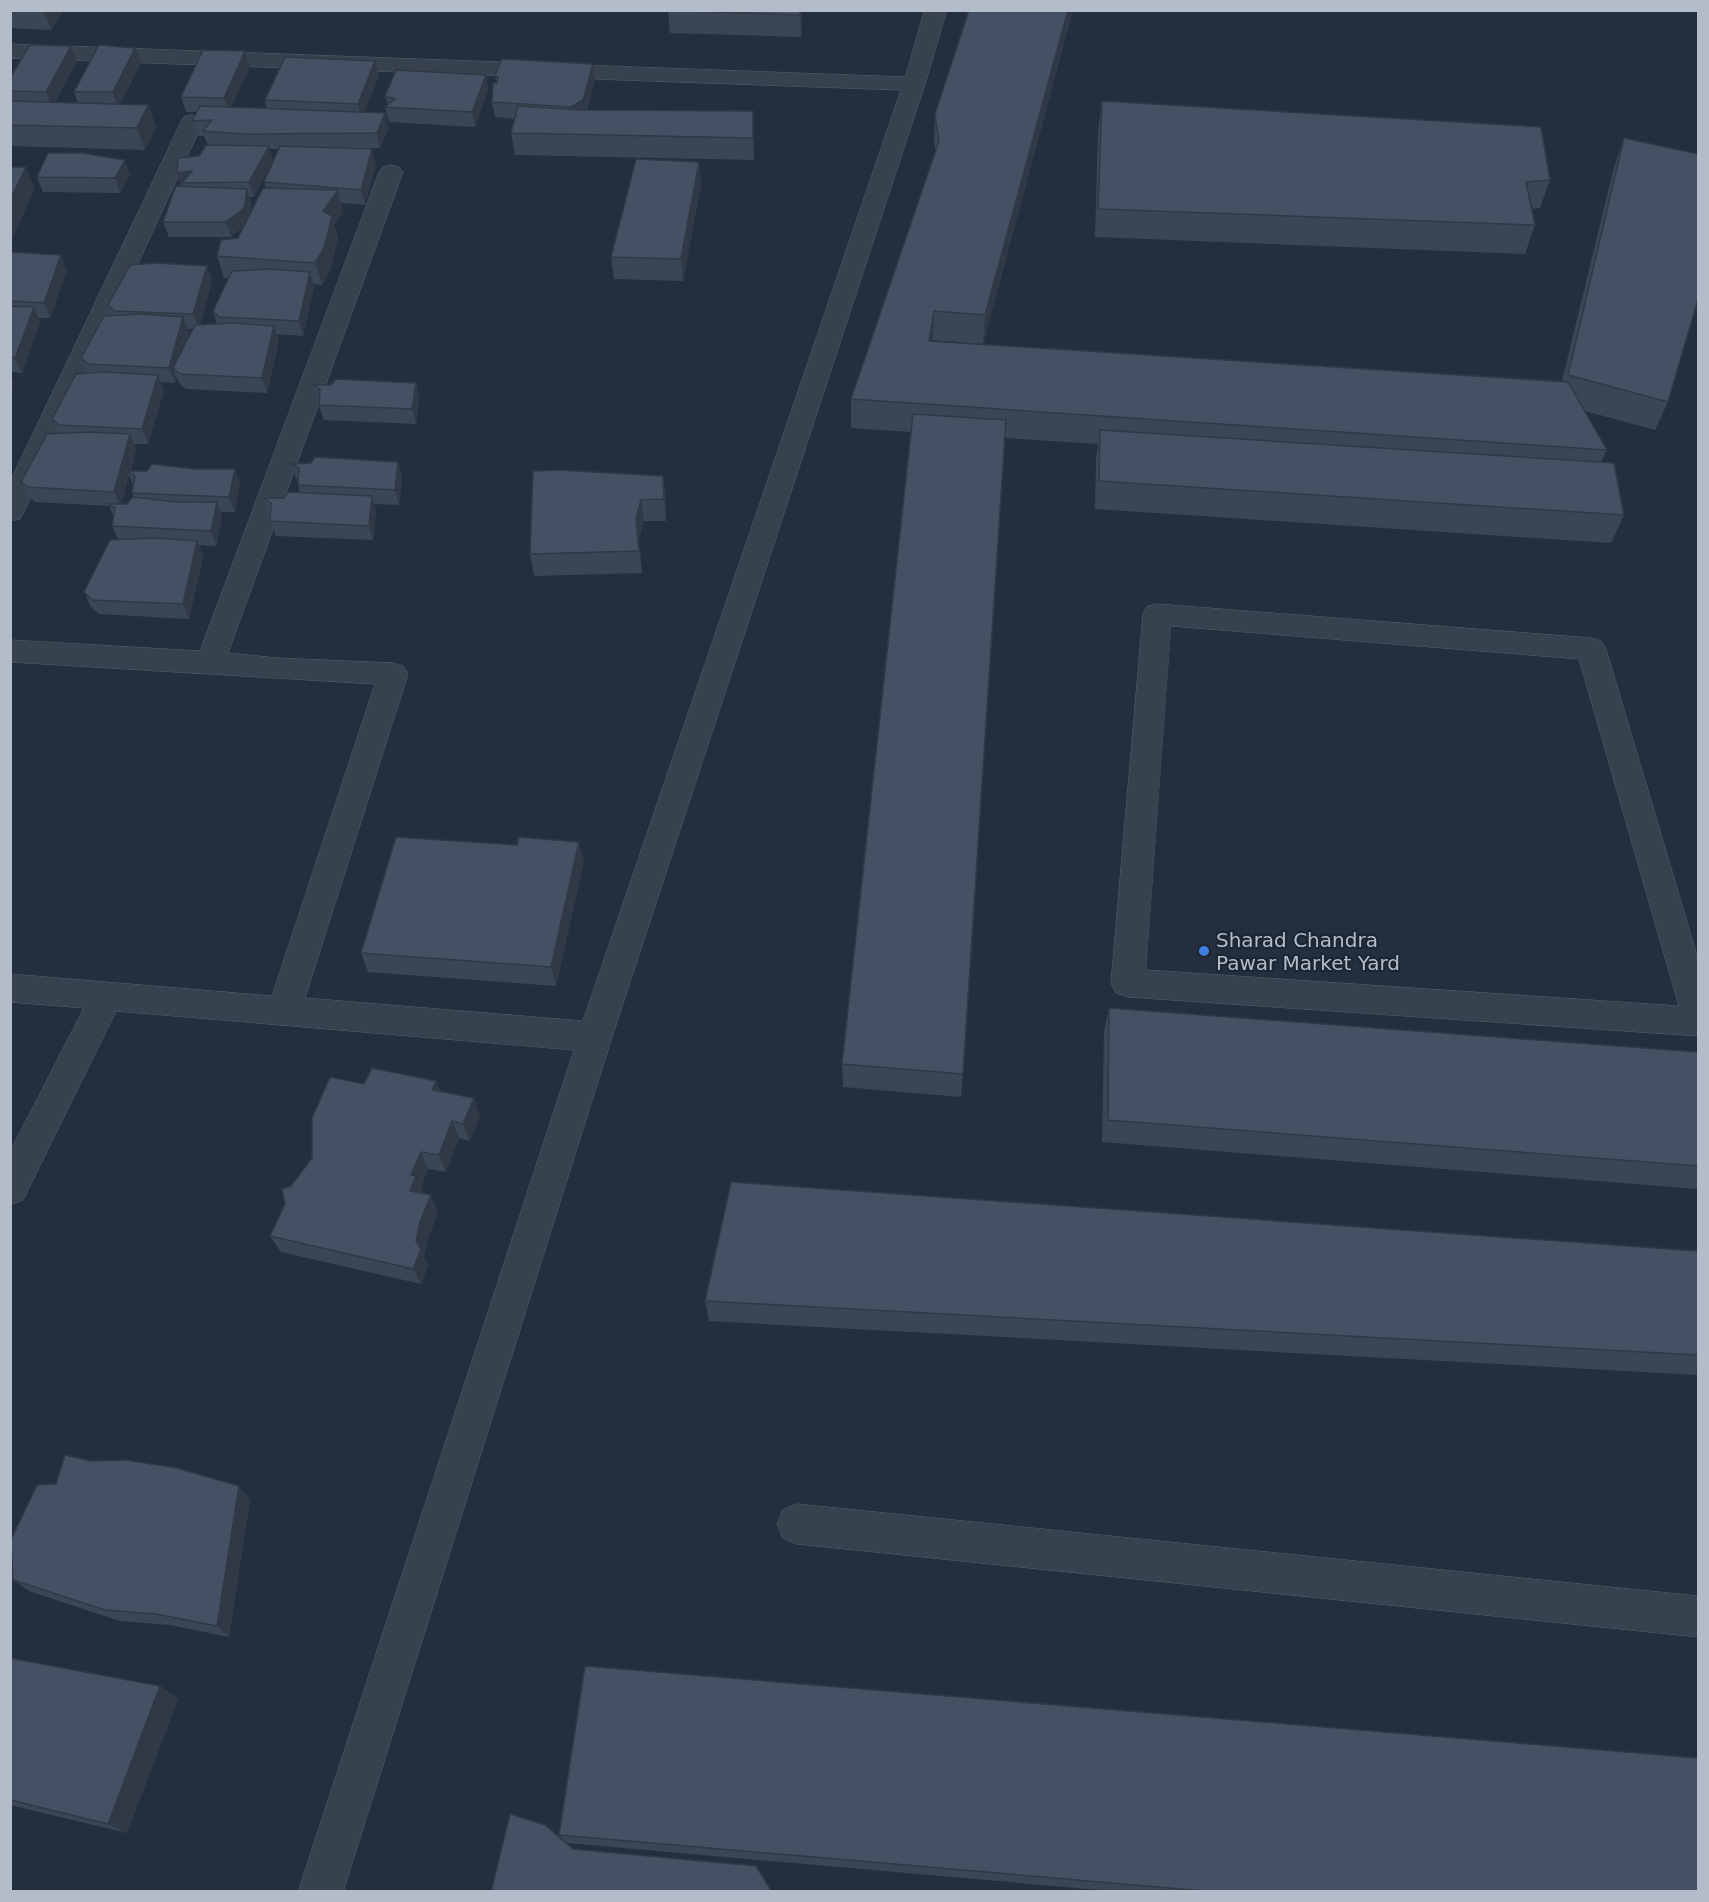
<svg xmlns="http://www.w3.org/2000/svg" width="1709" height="1902" viewBox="0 0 1709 1902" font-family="'DejaVu Sans',sans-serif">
<rect width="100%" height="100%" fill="#242f3e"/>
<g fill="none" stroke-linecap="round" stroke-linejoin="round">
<!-- minor casing -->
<g stroke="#565f6c" stroke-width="1">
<g id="minor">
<polygon points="925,10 947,10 925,84 612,1037 343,1892 298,1892 574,1050 116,1011 23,1200 10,1205 10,1152 84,1008 10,1002 10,974 272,996 375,684 10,662 10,640 200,651 379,172 383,167 391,165 399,167 403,172 228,653 277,658 393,663 403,666 408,674 305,998 583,1021 901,90 10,58 10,44 905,77"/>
<polygon points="192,115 200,117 203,122 24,512 20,519 10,521 10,482 181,122 184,117"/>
<path d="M1157 604 1591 638 1601 641 1606 649 1698 959V1036L1128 997 1116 993 1111 983 1143 614 1147 607ZM1171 626 1579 659 1679 1006 1146 970Z"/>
<polygon points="797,1504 1698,1596 1698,1637 797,1544 783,1538 777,1524 783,1510"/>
</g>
</g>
<!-- minor -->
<use href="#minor" fill="#38414e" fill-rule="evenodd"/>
</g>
<!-- wall -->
<g fill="#3b4654" fill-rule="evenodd">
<polygon points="10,10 64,10 51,30 10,28"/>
<polygon points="668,10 802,10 801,37 670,33"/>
<polygon points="1073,10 983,344 933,340 933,341 1562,381 1614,167 1624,138 1668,402 1655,430 1585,411 1607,450 1601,462 1624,515 1611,543 1095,509 1096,458 1098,444 1005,438 963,1074 961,1097 843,1087 842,1064 911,432 851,428 851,399 936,152 934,142 935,114"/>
<polygon points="135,48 141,63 120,104 148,105 156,127 145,150 10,146 10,78 77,61 55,102 78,103 74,92"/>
<path d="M375 61 379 76 364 112 389 128 380 148 350 149 376 164 365 205 341 203 343 212 334 225 338 238 330 270 322 285 313 284 314 287 303 336 277 334 279 341 267 393 186 389 179 383 176 377 175 383 161 382 164 390 148 444H134L136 449 131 471 240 484 235 512H220L222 517 216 546 199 545 203 556 189 619 99 614 91 607 84 592 118 539 112 526 114 517 109 506 35 502 28 496 21 482 58 433 52 419 88 374 81 358 112 316 108 305 207 266 212 281 200 325 217 324 213 311 229 278H224L217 256 238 238 243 227 231 237H169L163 222 181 186 177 173 199 156 208 145 204 136H197L192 121 197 112H186L181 97 250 66 231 107 267 109 265 100ZM269 149H279L264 182 266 188 250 214 251 204 249 197H254L273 161ZM188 329H193L186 342 189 332ZM129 475 133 485 132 493 134 497 127 504H121Z"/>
<polygon points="593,64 595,79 587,110 754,133 754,160 515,155 511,133 515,119 495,117 492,102 497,83 495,75"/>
<polygon points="486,75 488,90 475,127 389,122 385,107 388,105 385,96"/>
<polygon points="1102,101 1550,180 1540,208 1531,209 1535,225 1525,254 1095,237 1098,130"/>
<polygon points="699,162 701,185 683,281 614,279 611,257"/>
<polygon points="130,175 120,193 43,192 37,177"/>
<polygon points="10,252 61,255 67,270 50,318 38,318 40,322 22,373 10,372"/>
<polygon points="416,383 419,398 416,424 324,420 319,405 319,401 318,400 313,385"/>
<polygon points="398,462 402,477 399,505 374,504 376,511 373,540 276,536 270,521 271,514 269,513 264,498 284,498 300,493 298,485 298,480 296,478 291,464"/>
<polygon points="663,476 666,498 666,521 644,521 639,539 642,573 534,576 530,554"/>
<polygon points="584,861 556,986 368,972 361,953"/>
<polygon points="1109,1008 1698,1052 1698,1189 1102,1142 1104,1032"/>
<polygon points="436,1081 440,1091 480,1116 470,1141 459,1138 446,1172 428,1169 421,1187 423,1194 438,1212 428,1238 424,1256 428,1265 421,1284 281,1252 270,1236 285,1204 291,1186 312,1158"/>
<polygon points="1698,1251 1698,1375 709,1321 705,1301"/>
<polygon points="250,1499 229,1637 170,1625 120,1621 29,1591 13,1580"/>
<polygon points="10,1658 160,1686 178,1699 127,1833 10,1805"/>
<polygon points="559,1835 1698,1892 1122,1892 567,1843 491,1892 566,1843"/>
</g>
<!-- shaded-wall -->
<g fill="#303945">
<polygon points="43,10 64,10 51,30"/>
<polygon points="800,10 802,10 801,37"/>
<polygon points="1068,10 1073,10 983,344 985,315"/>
<polygon points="71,46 77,61 52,107 46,92"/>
<polygon points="135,48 141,63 118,107 113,92"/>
<polygon points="245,51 250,66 229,113 224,98"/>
<polygon points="375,61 379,76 361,119 358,104"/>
<polygon points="593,64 595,79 585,115 573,122 571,107"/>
<polygon points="486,75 488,90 475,127 472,112"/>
<polygon points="148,105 156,127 145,150 137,128"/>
<polygon points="753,111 754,133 754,160 753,138"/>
<polygon points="385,113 389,128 380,148 377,133"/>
<polygon points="269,146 273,161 254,197 249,182"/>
<polygon points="372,149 376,164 365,205 361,190"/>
<polygon points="125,160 130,175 120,193 115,178"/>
<polygon points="699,162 701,185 683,281 681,259"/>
<polygon points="26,167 35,189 10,243 10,200"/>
<polygon points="192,171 182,183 183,188 182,188 177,173"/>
<polygon points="247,189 251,204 248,223 231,237 226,222"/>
<polygon points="338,190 343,212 334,225 338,238 330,270 322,285 315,263 323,211"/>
<polygon points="61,255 67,270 50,318 44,303"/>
<polygon points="207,266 212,281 199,329 193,314"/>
<polygon points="310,272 314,287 303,336 299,321"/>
<polygon points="34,307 40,322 22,373 15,358"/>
<polygon points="934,311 933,340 928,369 929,341"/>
<polygon points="183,317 189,332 178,372 173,368 176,377 175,383 169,368"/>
<polygon points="274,326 279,341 267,393 262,378"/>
<polygon points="10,375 14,383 10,395"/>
<polygon points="158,375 164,390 148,444 142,429"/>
<polygon points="416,383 419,398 416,424 412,409"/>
<polygon points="130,434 136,449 130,473 127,471 129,475 121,507 114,492"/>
<polygon points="398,462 402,477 399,505 395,490"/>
<polygon points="235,469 240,484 235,512 229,497"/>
<polygon points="663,476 666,498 666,521 664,499"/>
<polygon points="372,496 376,511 373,540 369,526"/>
<polygon points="641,500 644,521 639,539 642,573 636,518"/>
<polygon points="217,502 222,517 216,546 211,531"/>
<polygon points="197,541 203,556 189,619 183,604"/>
<polygon points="579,842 584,861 556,986 551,967"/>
<polygon points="436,1081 443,1099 432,1090"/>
<polygon points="474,1098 480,1116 470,1141 463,1124"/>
<polygon points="452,1121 459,1138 446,1172 439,1155"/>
<polygon points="421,1152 428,1169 421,1187 423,1193 418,1208 410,1191 411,1175"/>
<polygon points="431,1195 438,1212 428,1238 424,1256 428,1265 421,1284 413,1269 416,1241 420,1222"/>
<polygon points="239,1486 250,1499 229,1637 217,1626"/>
<polygon points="160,1686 178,1699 127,1833 108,1824"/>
</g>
<!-- building -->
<g fill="#455162" stroke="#303945" stroke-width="1.5">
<polygon points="668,10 800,10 800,15"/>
<polygon points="969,10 1068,10 985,315 934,311 929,341 1568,382 1607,450 851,399 939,141 935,114"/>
<polygon points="30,45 71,46 46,92 10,91 10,78"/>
<polygon points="99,45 135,48 113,92 74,92"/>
<polygon points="203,50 245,51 224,98 181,97"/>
<polygon points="285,57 375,61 358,104 265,100"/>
<polygon points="502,59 593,64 583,100 571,107 492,102 493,83 497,83 498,77 495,75"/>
<polygon points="396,70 486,75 472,112 385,107 395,99 385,96"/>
<polygon points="10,101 148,105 137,128 10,125"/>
<polygon points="1102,101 1541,127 1550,180 1526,182 1535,225 1098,209"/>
<polygon points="200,106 385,113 377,133 245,134 203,131 212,120 192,121"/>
<polygon points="518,106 581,110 753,111 753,138 511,133"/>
<polygon points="1624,138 1698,154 1698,299 1668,402 1568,375"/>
<polygon points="206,145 269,146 249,182 182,183 192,171 177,173 178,158 199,156"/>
<polygon points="280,146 372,149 361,190 264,182"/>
<polygon points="48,153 82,153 125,160 115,178 37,177"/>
<polygon points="636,159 699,162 681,259 611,257"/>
<polygon points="10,167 26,167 10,200"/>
<polygon points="176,186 247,189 244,208 226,222 163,222"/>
<polygon points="263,188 338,190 323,211 332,216 324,248 315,263 217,256 221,240 238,238"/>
<polygon points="10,252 61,255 44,303 10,301"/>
<polygon points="156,263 207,266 193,314 114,311 108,305 130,265"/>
<polygon points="270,269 310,272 299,321 219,317 213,311 232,271"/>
<polygon points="10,306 34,307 15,358 10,357"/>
<polygon points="143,314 183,317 169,368 88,364 81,358 104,316"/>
<polygon points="233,323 274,326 262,378 180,374 173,368 195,325"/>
<polygon points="104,372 158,375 142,429 59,425 52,419 76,374"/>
<polygon points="336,379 416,383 412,409 319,405 320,389 313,385 331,385"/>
<polygon points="913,414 1006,420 963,1074 842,1064"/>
<polygon points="1100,430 1614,463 1624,515 1099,481"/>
<polygon points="88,432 130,434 114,492 28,487 21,482 47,434"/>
<polygon points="315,457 398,462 395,490 298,485 299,468 291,464 311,463"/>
<polygon points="152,464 195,469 235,469 229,497 132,493 135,476 127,471 147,471"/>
<polygon points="559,470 663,476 664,499 641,500 636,518 639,551 530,554 533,471"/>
<polygon points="288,492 372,496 369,526 270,521 271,503 264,498 284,498"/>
<polygon points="133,497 177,502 217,502 211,531 112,526 115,508 108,504 127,504"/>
<polygon points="153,538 197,541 183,604 92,600 84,592 110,540"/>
<polygon points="396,837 517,845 519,837 579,842 551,967 361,953"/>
<polygon points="1109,1008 1698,1052 1698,1166 1108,1120"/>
<polygon points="372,1068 436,1081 432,1090 474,1098 463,1124 452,1121 439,1155 421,1152 411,1175 416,1176 410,1191 431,1195 420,1222 416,1241 421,1249 413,1269 270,1236 285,1204 282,1189 291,1186 312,1158 312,1118 330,1077 364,1084"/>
<polygon points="731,1182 1698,1251 1698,1355 705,1301"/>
<polygon points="65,1455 91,1461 126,1460 177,1468 239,1486 217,1626 156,1614 105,1610 13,1580 11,1540 37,1485 56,1484"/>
<polygon points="10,1658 160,1686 108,1824 10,1800"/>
<polygon points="585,1666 1698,1758 1698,1892 1216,1892 559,1835"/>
<polygon points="510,1814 545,1825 573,1849 756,1866 772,1892 491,1892"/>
</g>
<!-- markers -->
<circle fill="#3f7fe0" stroke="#1d2633" stroke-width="2" cx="1204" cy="951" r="6"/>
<g text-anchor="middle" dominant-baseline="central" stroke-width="4.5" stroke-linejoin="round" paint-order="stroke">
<!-- poi labels -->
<g font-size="20" fill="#b4bcc9" stroke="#1d2633" text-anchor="start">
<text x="1216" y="940">Sharad Chandra<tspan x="1216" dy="23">Pawar Market Yard</tspan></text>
</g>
</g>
<!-- border -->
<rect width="1709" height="1902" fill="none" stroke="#b4bcc9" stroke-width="24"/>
</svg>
